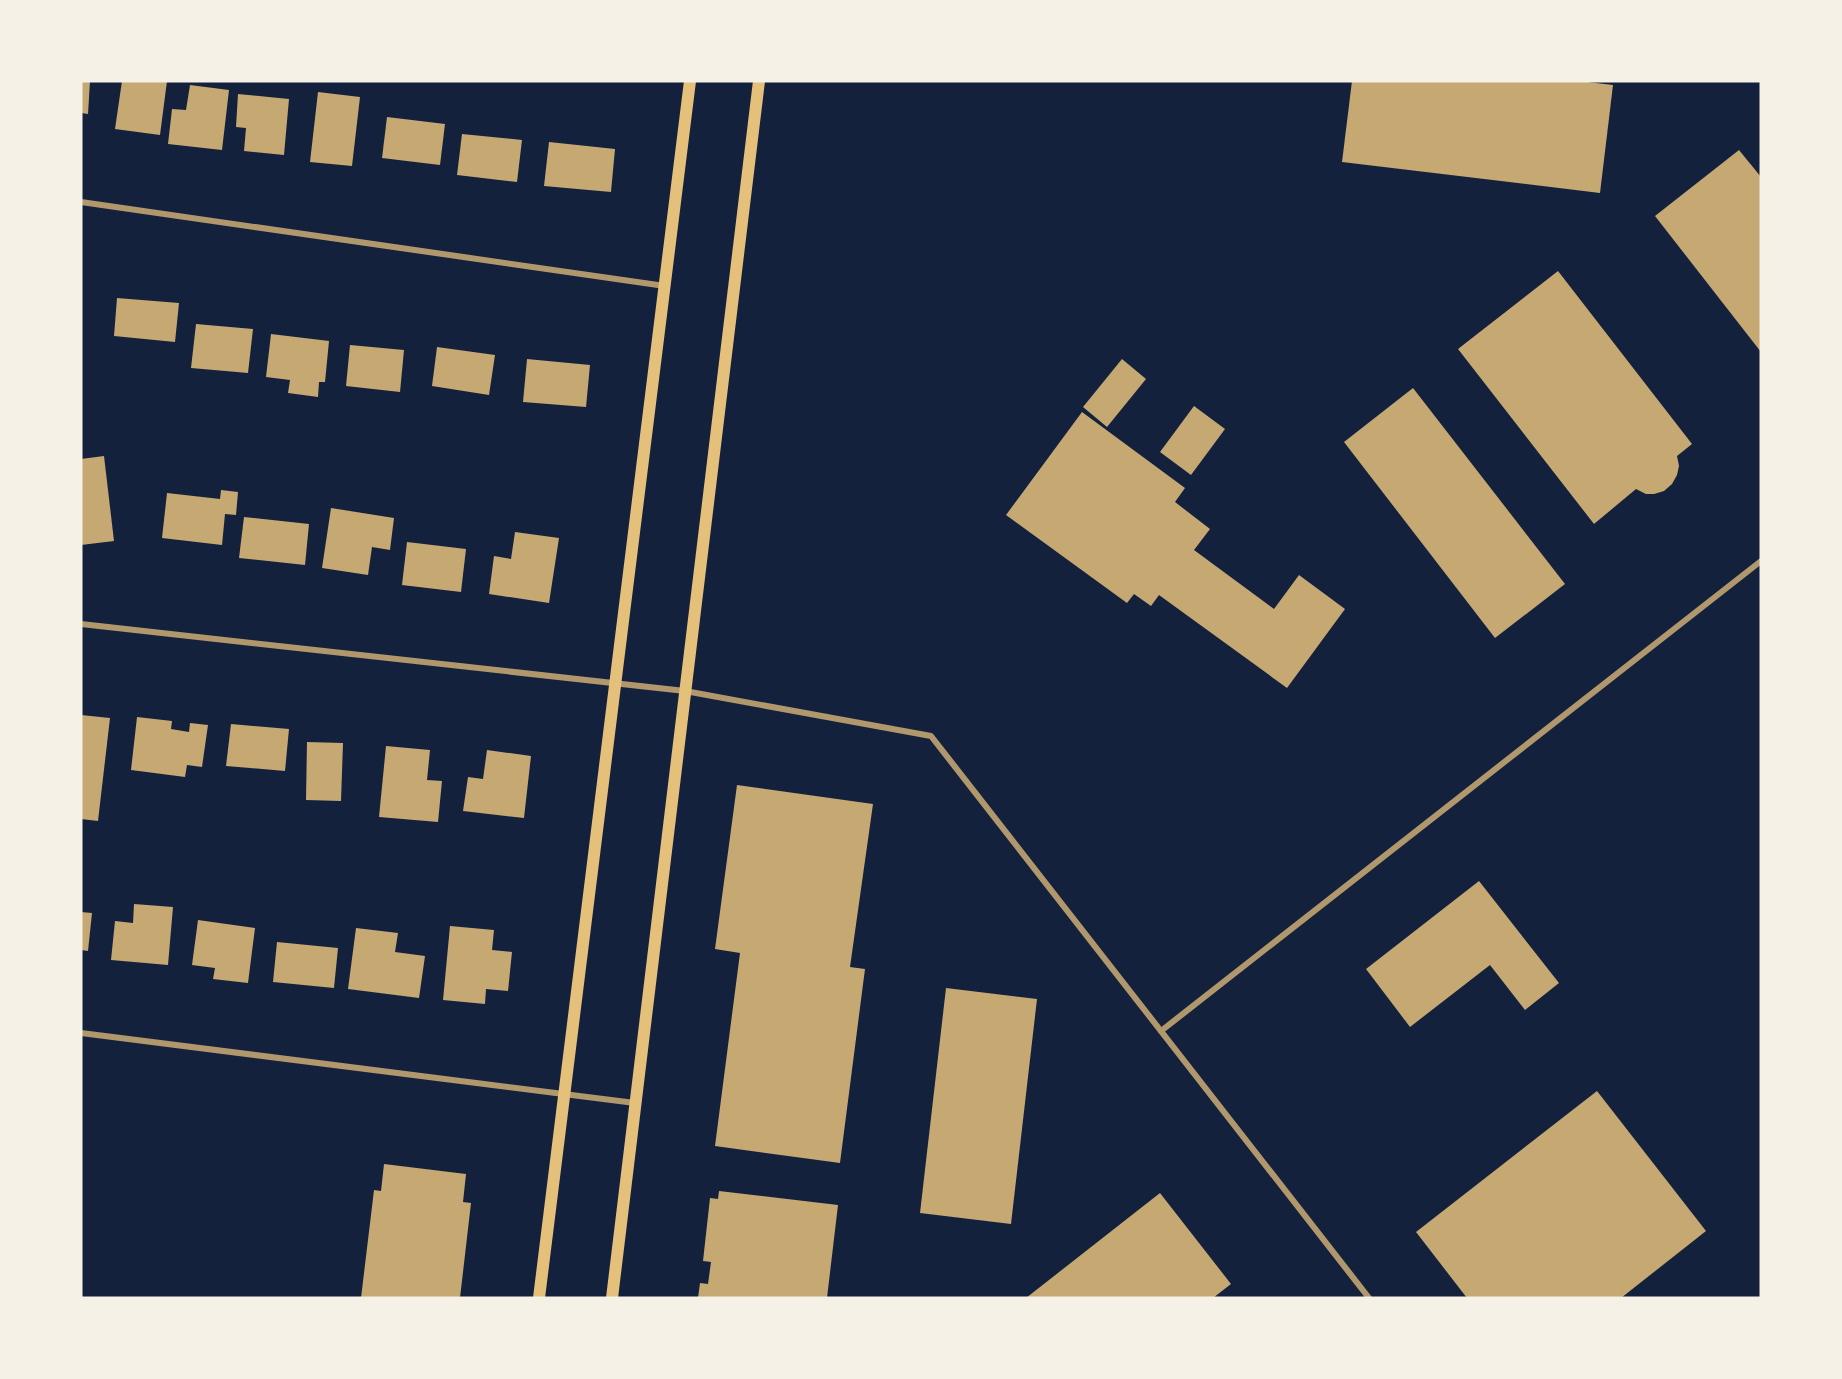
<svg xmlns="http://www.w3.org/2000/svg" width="1842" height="1379" viewBox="0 0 1842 1379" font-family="Commissioner,sans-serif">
<rect width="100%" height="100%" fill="#14213d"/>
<!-- building -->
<g fill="#c6a872">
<polygon points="81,81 90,81 88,114 81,113"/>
<polygon points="122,81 167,81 160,135 115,129"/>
<polygon points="1352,81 1579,81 1613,85 1600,193 1342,162"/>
<polygon points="190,85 229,90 222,150 168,144 172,109 186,110"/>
<polygon points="318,92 360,97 352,166 310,162"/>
<polygon points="238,94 289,99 284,155 244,151 246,128 236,127"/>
<polygon points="387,117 445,124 440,165 382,158"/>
<polygon points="462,134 522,140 517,182 457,175"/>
<polygon points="549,142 615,149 611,192 544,186"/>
<polygon points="1739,150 1761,177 1761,352 1655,216"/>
<polygon points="1558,271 1692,444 1677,456 1679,466 1677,475 1672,484 1664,491 1654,494 1646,494 1636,489 1594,524 1458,349"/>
<polygon points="117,298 179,303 175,342 114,336"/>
<polygon points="196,324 253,329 248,373 191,368"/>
<polygon points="271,334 329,341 325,382 319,382 318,397 288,393 290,380 266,377"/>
<polygon points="350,345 404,350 400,392 346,386"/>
<polygon points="437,347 495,355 489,395 432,386"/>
<polygon points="527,359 590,365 586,407 523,402"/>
<polygon points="1122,359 1146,379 1107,427 1083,407"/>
<polygon points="1413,388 1565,584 1495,638 1344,442"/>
<polygon points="1194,406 1225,429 1191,475 1160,452"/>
<polygon points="1082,412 1185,488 1175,502 1210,529 1194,550 1274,609 1299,575 1345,609 1287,688 1159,595 1151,606 1134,594 1127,603 1006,515"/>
<polygon points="104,456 114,541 81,545 81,459"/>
<polygon points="221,490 238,492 236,515 225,514 222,545 162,538 167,493 220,499"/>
<polygon points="331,508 394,518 390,550 372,547 368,575 322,568"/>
<polygon points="244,517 309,524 305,565 239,558"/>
<polygon points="515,532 559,538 549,603 489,594 494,556 511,559"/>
<polygon points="407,542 466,549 461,592 402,585"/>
<polygon points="81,715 110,718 98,821 81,819"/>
<polygon points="137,717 172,721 171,729 189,732 190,723 208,725 202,767 187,765 185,777 131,770"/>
<polygon points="231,724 289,729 285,771 226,766"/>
<polygon points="307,742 343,743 341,801 306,800"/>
<polygon points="386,746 430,750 427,780 442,781 438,822 379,817"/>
<polygon points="487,750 531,756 524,818 463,811 468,777 483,779"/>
<polygon points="737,785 873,804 850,967 865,969 840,1163 715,1146 740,953 715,949"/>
<polygon points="1479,881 1559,983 1525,1010 1490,965 1410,1027 1366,969"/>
<polygon points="134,904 173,907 168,965 111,960 115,921 133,923"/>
<polygon points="81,912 92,913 88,951 81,950"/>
<polygon points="198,920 255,928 248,983 213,979 215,968 192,965"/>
<polygon points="450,926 494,930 492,950 512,952 508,991 486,989 485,1004 443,1000"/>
<polygon points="356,928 398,933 395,952 425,956 419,998 348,989"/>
<polygon points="277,942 338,948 334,988 273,982"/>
<polygon points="946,988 1037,999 1011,1224 920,1213"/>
<polygon points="1597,1091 1706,1231 1621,1298 1467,1298 1416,1232"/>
<polygon points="384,1164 466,1174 463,1202 471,1203 460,1298 361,1298 374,1190 381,1191"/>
<polygon points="719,1191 838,1205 827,1298 698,1298 700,1283 708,1284 711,1262 703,1261 710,1198 718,1199"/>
<polygon points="1160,1193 1231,1284 1213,1298 1026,1298"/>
</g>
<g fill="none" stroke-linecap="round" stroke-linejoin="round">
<!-- minor -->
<g stroke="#b1986c" stroke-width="6">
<polyline points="81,202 665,286"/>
<polyline points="81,624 685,691 931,736 1369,1298"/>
<polyline points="1161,1031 1761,561"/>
<polyline points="81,1033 635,1103"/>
</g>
<!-- secondary -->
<g stroke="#e5c07b" stroke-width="12">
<polyline points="539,1298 690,81"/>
<polyline points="612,1298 759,81"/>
</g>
</g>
<!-- border -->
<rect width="1842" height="1379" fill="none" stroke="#f6f1e7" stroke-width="165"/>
</svg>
